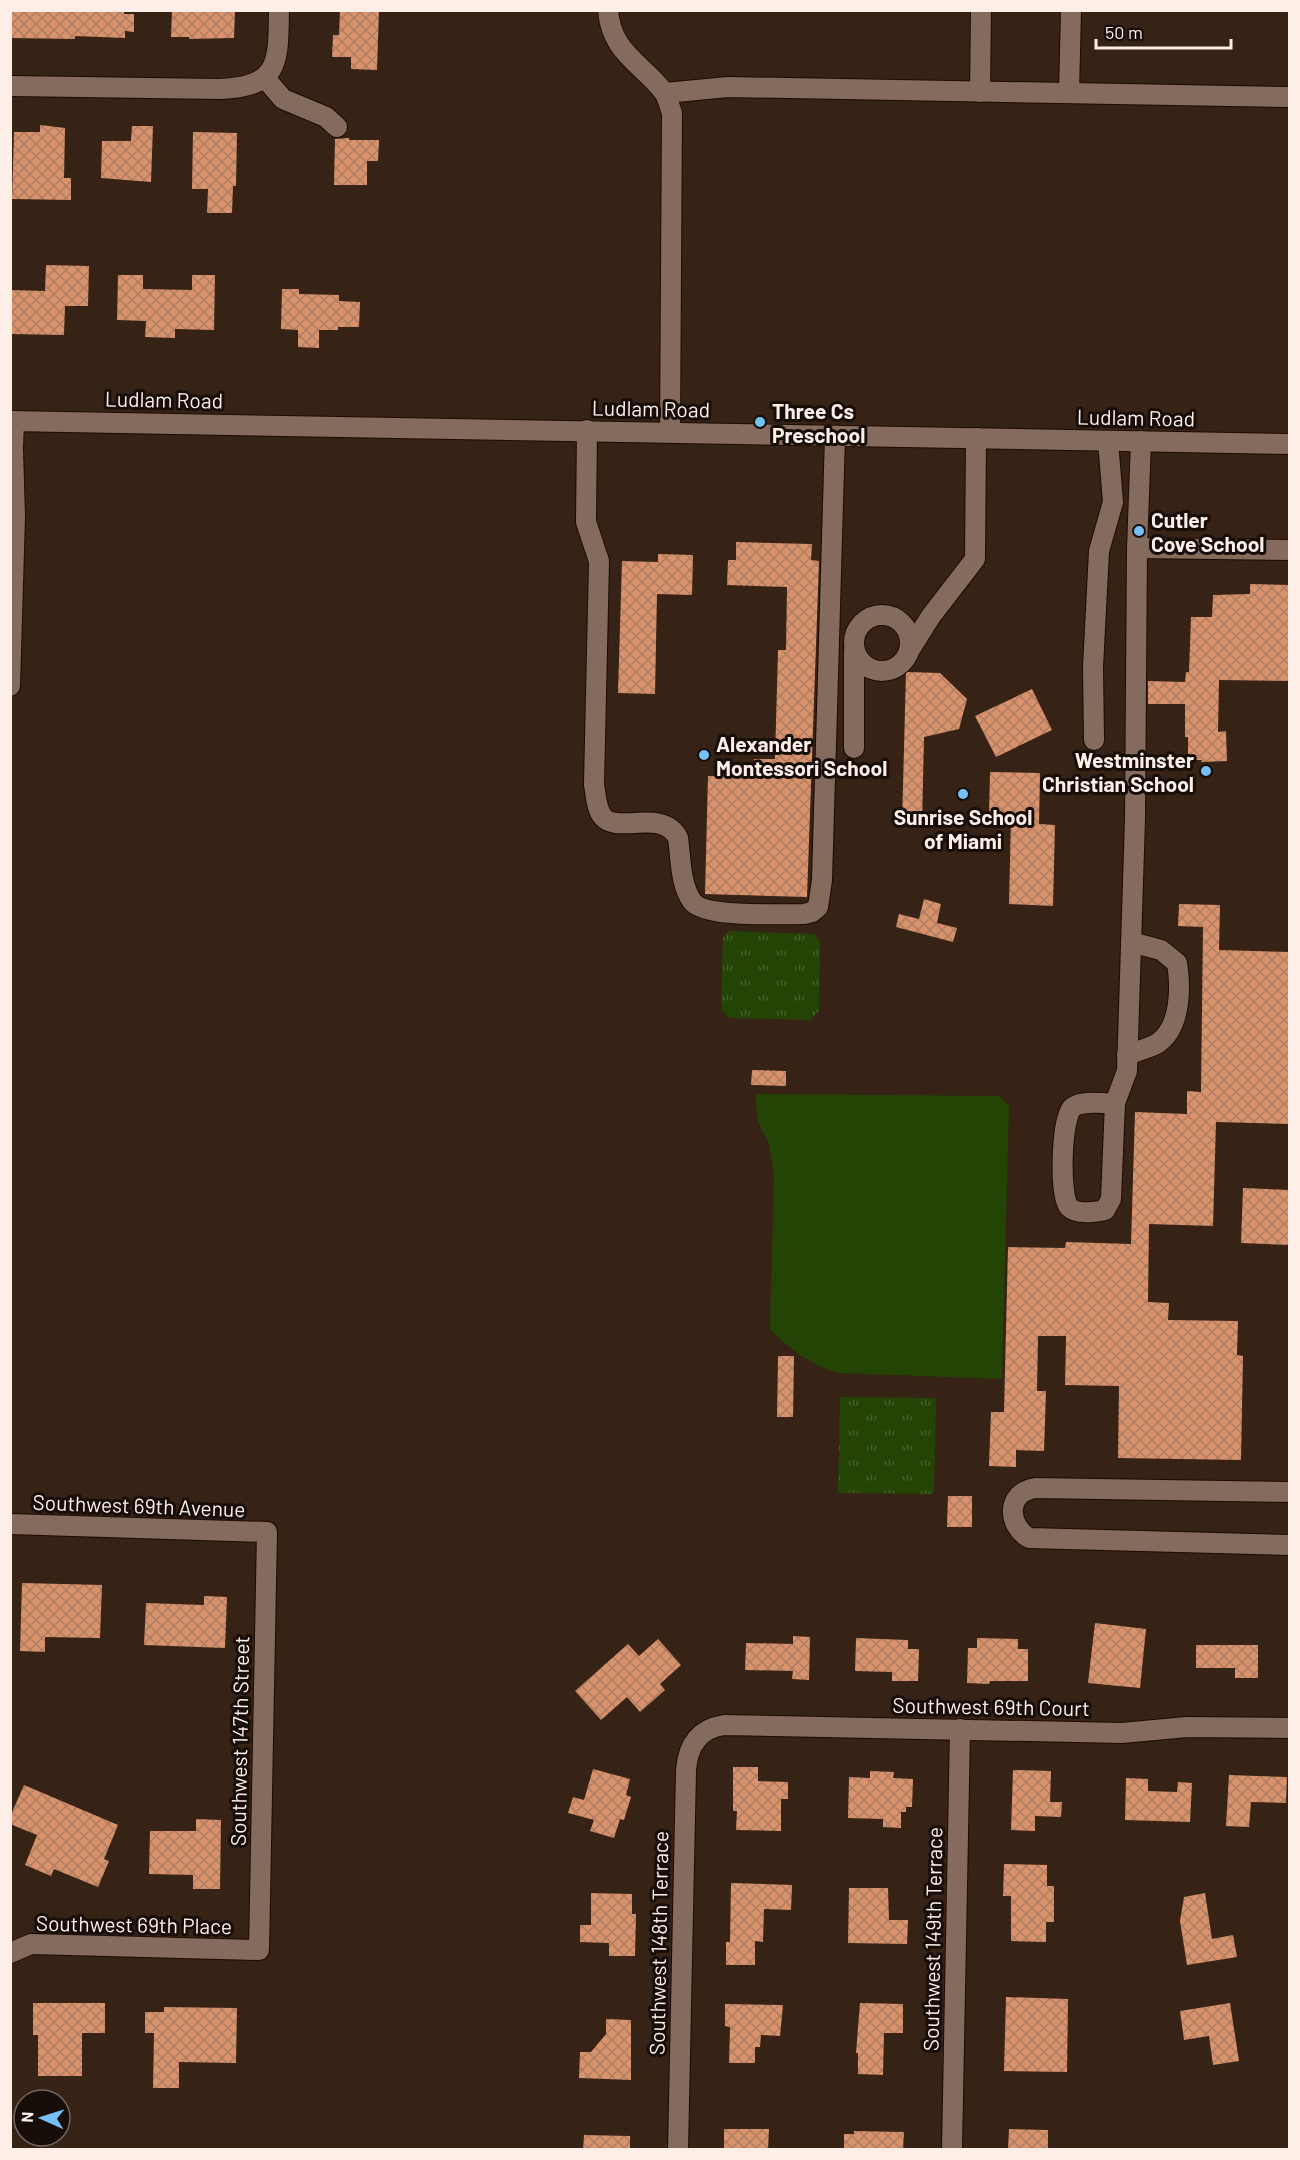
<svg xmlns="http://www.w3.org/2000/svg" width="1300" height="2160" viewBox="0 0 1300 2160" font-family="Barlow,sans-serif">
<defs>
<pattern id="park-tufts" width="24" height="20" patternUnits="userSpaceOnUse" patternTransform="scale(1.5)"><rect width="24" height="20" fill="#234404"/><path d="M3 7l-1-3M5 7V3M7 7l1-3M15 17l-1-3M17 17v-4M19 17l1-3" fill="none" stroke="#445f29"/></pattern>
<pattern id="building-cross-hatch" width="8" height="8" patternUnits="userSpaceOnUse" patternTransform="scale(1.5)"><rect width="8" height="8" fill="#d8926c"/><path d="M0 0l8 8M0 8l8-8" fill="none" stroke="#ae7c60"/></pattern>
</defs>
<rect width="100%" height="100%" fill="#372216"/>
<!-- green -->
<path fill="#234404" d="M755 1094 999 1096 1009 1106 1002 1379 839 1373C812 1366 789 1349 770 1329L774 1174 769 1144 758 1122Z"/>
<!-- park -->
<g fill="url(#park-tufts)">
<polygon points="729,931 814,934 820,941 819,1011 810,1020 729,1018 721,1010 723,938"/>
<polygon points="840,1397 936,1398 934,1494 838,1493"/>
</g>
<!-- building -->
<g fill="url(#building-cross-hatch)">
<polygon points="10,10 124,10 124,14 134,14 134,32 125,31 125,38 75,36 75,39 10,38"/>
<polygon points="172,10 235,10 234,38 189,39 189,37 171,37"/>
<polygon points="340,10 379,10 377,70 351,69 351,57 332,57 333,35 339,35"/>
<polygon points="40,125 65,128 64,178 71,178 71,200 12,199 14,132 40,132"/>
<polygon points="132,126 153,126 151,182 101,178 102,141 131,141"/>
<polygon points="193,132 237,133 236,186 233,186 232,213 207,213 208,189 192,189"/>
<polygon points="349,138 349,140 379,140 378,161 367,161 367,185 334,185 335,139"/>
<polygon points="46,265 89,266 88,306 65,306 64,335 10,334 10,290 45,291"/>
<polygon points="118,275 143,275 143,289 192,290 192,275 215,275 214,330 175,329 175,338 145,337 146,321 117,320"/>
<polygon points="282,289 299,289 299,294 339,295 339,301 360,302 359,327 338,327 338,330 319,330 319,348 298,347 298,330 281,329"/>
<polygon points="736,542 812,544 811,560 819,561 807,897 705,894 708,776 754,777 754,759 775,759 778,650 786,650 787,587 727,585 728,560 736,560"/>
<polygon points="658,554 693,555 692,595 657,594 655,694 618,693 622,561 658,562"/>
<polygon points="1250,584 1290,585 1290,681 1219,680 1218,732 1226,731 1227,761 1201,762 1202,760 1188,760 1188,737 1185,737 1185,704 1148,704 1148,681 1185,682 1186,672 1189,672 1191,617 1212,617 1213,595 1250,594"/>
<polygon points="906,672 940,673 967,699 959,729 924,737 922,824 902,824"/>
<polygon points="1032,689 1052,730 996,757 975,716"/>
<polygon points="990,772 1040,773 1039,824 1055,825 1053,906 1009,904 1011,817 989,817"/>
<polygon points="924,899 941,904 937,923 957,928 953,942 896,927 899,914 919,919"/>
<polygon points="1179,904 1220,905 1219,950 1290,952 1290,1124 1216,1122 1213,1226 1149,1224 1148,1302 1169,1303 1168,1320 1238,1321 1237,1355 1243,1356 1241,1460 1118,1458 1119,1386 1065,1385 1066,1336 1038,1336 1037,1391 1046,1391 1044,1451 1016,1450 1016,1467 989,1466 991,1412 1004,1412 1008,1247 1065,1248 1066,1242 1131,1244 1135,1112 1187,1114 1187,1091 1201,1092 1203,927 1178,926"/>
<polygon points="752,1070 786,1071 786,1086 751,1085"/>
<polygon points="1243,1188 1290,1190 1290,1245 1241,1243"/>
<polygon points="778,1356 794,1356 793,1417 777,1417"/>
<polygon points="948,1496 972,1496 972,1527 947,1527"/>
<polygon points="22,1583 102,1585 100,1638 45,1637 45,1652 20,1651"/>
<polygon points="204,1596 227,1597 225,1648 144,1645 146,1603 204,1605"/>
<polygon points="1095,1623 1146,1629 1140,1688 1088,1683"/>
<polygon points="793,1636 810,1637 809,1680 792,1679 793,1671 745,1670 746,1643 793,1644"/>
<polygon points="856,1638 908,1640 908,1649 919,1649 918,1681 892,1681 892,1672 855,1671"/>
<polygon points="977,1638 1018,1639 1018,1649 1028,1649 1028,1681 990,1681 989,1684 967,1683 968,1648 977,1648"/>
<polygon points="658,1639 681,1665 660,1684 665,1690 640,1712 627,1697 601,1720 575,1691 628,1644 639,1656"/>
<polygon points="1196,1645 1258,1645 1258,1678 1235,1678 1235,1668 1196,1668"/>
<polygon points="733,1767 758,1767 758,1781 788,1782 788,1799 781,1799 781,1831 736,1830 737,1811 733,1811"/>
<polygon points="593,1769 630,1779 626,1795 631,1797 624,1820 620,1819 614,1838 590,1831 594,1820 568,1813 573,1797 584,1800"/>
<polygon points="1013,1770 1051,1771 1050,1802 1062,1802 1061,1817 1035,1816 1035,1831 1011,1830"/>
<polygon points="870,1771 894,1772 893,1778 913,1779 912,1807 906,1807 906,1812 901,1812 901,1828 883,1827 883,1819 848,1818 849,1777 870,1778"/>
<polygon points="1229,1775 1287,1777 1286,1803 1251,1802 1249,1827 1226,1826"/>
<polygon points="1126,1778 1148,1779 1148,1791 1177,1792 1178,1782 1192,1783 1190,1822 1125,1820"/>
<polygon points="24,1785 118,1825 104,1859 109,1861 98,1887 54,1869 51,1876 25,1865 37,1835 10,1824 10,1817"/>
<polygon points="196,1819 221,1820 220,1889 193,1889 193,1875 149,1874 150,1831 196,1831"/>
<polygon points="1004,1864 1047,1865 1047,1886 1054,1886 1054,1922 1046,1922 1046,1942 1011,1941 1011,1896 1003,1896"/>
<polygon points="731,1883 792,1885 791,1910 764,1909 763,1942 755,1941 755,1965 726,1965 726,1942 730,1942"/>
<polygon points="849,1888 888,1888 889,1920 908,1920 907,1944 848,1943"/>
<polygon points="591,1893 632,1894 632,1914 636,1914 635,1956 609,1956 609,1943 580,1942 580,1925 591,1925"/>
<polygon points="1205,1893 1212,1939 1233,1935 1237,1957 1187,1965 1180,1921 1184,1897"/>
<polygon points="1006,1997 1068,1999 1067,2072 1004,2071"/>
<polygon points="33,2003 105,2003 105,2033 82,2033 82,2076 38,2076 38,2035 33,2035"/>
<polygon points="860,2003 903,2004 903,2033 884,2033 883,2075 858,2074 858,2053 856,2053"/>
<polygon points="1230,2003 1239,2061 1213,2065 1209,2036 1184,2040 1180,2011"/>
<polygon points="725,2004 783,2005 780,2036 761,2035 760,2047 755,2047 755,2063 729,2063 730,2027 725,2026"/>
<polygon points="164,2007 237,2008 236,2063 179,2062 179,2088 153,2088 154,2033 145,2033 145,2012 164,2012"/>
<polygon points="606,2019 631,2020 631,2080 579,2078 580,2052 591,2052 606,2034"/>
<polygon points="724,2129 769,2129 768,2150 724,2150"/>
<polygon points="1009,2129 1048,2130 1048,2150 1008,2150"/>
<polygon points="854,2131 904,2132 903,2150 844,2150 844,2134 854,2134"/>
<polygon points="584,2135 630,2136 630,2150 583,2150"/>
</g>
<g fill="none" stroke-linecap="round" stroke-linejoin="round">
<!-- minor casing -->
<g stroke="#1d0b02" stroke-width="22">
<g id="minor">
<path d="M608 10C611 52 641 63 663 91 668 97 669 106 672 113L670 432"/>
<polyline points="265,78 283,99 326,117 337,127"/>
<path d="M10 86 220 89C281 87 278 61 279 10"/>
<polyline points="980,92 981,10"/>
<polyline points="665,93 728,87 1290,97"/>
<polyline points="1069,93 1071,10"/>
<polyline points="10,421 1290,444"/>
<path d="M587 430 586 522 599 561 594 785C596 795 596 809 603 817 617 834 663 808 678 838 681 858 680 884 692 901 703 918 782 914 804 914L812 912 818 907 822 880 835 436"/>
<polyline points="1137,548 1290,550"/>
<circle cx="882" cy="643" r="28"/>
<polyline points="854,651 854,748"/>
<polyline points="909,651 931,616 975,559 976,438"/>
<polyline points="10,686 15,517 13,449 14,421"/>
<polyline points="1094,740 1093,667 1099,551 1113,502 1108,441"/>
<path d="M1127 1055C1137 1051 1150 1048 1158 1043 1181 1027 1181 987 1177 963L1161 950 1131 942"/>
<path d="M1115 1103C1103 1104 1084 1100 1073 1107 1061 1116 1059 1195 1069 1207 1077 1215 1096 1212 1105 1210L1111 1199 1115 1103 1127 1071 1135 819 1137 548 1141 441"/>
<path d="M1290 1492 1035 1488C1006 1493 1007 1525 1029 1538L1290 1545"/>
<polyline points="10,1524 267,1532 259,1950 31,1944 10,1953"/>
<path d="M678 2150 686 1770C688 1745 699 1729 724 1725L1122 1733 1187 1727 1290 1728"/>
<polyline points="952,2150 960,1729"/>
</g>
</g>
<!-- minor -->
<use href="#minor" stroke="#846b5e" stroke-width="20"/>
</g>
<!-- markers -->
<g fill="#74c0f6" stroke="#170e09" stroke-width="2">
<circle cx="760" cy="422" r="6"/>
<circle cx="1139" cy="531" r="6"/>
<circle cx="704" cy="755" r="6"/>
<circle cx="1206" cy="771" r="6"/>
<circle cx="963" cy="794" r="6"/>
</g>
<g text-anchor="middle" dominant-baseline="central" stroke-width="6" stroke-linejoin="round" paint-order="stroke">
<!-- street labels -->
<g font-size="21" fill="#fdeee7" stroke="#170e09">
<text transform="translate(164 399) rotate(1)">Ludlam Road</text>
<text transform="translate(651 408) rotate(1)">Ludlam Road</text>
<text transform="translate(1136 417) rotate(1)">Ludlam Road</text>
<text transform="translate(139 1505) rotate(2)">Southwest 69th Avenue</text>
<text transform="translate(991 1706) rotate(1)">Southwest 69th Court</text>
<text transform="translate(239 1741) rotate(-89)">Southwest 147th Street</text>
<text transform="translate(134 1924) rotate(1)">Southwest 69th Place</text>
<text transform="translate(932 1939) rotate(-89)">Southwest 149th Terrace</text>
<text transform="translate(658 1943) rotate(-89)">Southwest 148th Terrace</text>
</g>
<!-- poi labels -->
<g font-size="21" font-weight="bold" fill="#fdeee7" stroke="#170e09" text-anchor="start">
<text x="772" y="410">Three Cs<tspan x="772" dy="24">Preschool</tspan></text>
<text x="1151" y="519">Cutler<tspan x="1151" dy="24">Cove School</tspan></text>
<text x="716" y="743">Alexander<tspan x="716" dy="24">Montessori School</tspan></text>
<text x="1194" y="759" text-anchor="end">Westminster<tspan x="1194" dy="24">Christian School</tspan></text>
<text x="963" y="816" text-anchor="middle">Sunrise School<tspan x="963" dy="24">of Miami</tspan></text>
</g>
</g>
<!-- border -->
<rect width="1300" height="2160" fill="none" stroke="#fdeee7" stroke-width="24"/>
<!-- north arrow -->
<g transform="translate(42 2118) rotate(273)"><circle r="28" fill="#170e09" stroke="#736862" stroke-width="1.5"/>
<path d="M0-4.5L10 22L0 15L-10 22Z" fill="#74c0f6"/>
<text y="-9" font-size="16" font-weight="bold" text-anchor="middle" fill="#fdeee7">N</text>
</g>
<!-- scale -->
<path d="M1096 39v9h135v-9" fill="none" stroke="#fdeee7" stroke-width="3"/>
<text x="1105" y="39" font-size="18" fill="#fdeee7" stroke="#170e09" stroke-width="4.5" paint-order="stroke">50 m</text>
</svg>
